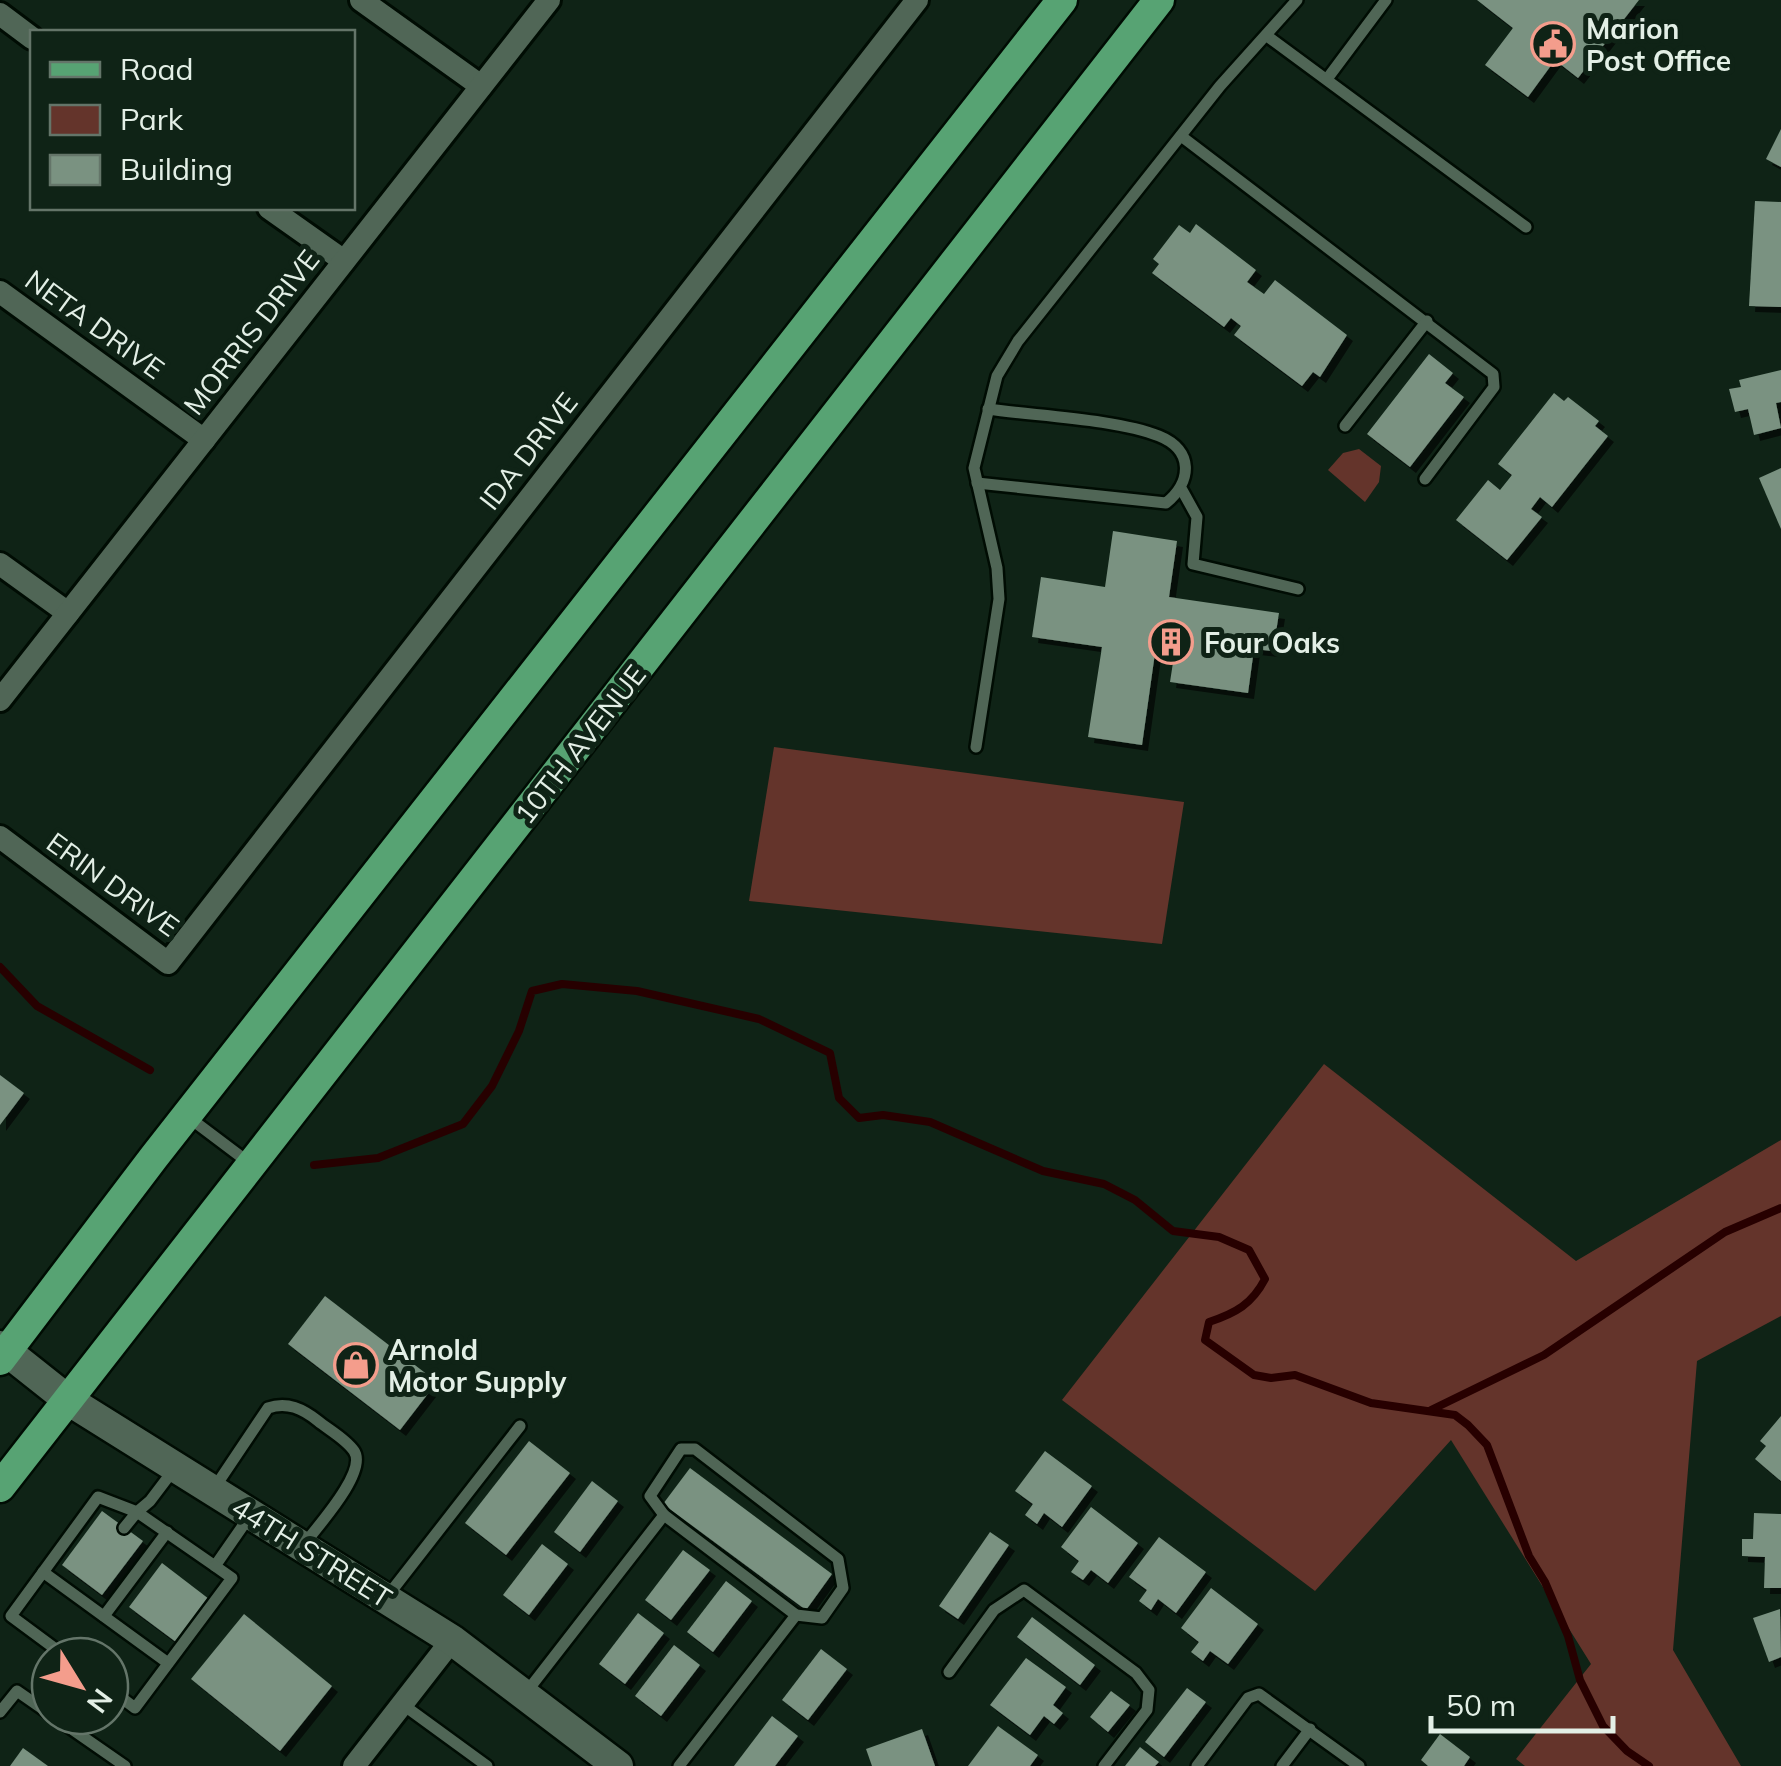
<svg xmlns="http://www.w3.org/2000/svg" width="1781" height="1766" viewBox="0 0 1781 1766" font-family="Mulish,sans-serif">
<defs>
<filter id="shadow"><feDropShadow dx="6" dy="6" stdDeviation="0" flood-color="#0009"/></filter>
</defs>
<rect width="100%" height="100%" fill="#0f2316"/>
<!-- green -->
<g fill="#64342b">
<polygon points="1359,449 1381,466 1379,482 1365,502 1328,470 1343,453"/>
<polygon points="774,747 1184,802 1162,944 749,901"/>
<polygon points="1324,1064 1576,1261 1781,1140 1781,1316 1697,1361 1673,1650 1741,1766 1525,1766 1516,1759 1591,1664 1451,1440 1315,1591 1062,1400"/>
</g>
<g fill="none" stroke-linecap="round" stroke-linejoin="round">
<!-- stream -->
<g stroke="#270000" stroke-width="8">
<polyline points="0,967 37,1006 150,1070"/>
<path d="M314 1165 378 1158 463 1124 492 1086 519 1031 532 991 562 984 637 991 759 1019 830 1053 839 1098 859 1118 883 1115 930 1122 1043 1171 1104 1184 1135 1200 1173 1231 1219 1237 1249 1250 1265 1279C1252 1304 1236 1313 1209 1322L1205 1340 1254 1375 1271 1378 1295 1375 1371 1403 1455 1415 1468 1425 1487 1445 1529 1556 1545 1582 1568 1636 1580 1680 1603 1726 1627 1751 1649 1766"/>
<polyline points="1431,1410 1544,1355 1725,1232 1781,1208"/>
</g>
</g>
<!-- building -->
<g fill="#7a9281" filter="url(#shadow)">
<polygon points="1477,0 1639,0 1578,78 1555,60 1528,97 1485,65 1513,28"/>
<polygon points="1781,129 1781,167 1766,159"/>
<polygon points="1755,201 1781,202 1781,307 1749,306"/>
<polygon points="1196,224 1256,270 1247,282 1264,294 1275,280 1347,335 1320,377 1313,372 1302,386 1234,335 1241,326 1231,318 1224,327 1152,273 1159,264 1153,259 1179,225 1190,233"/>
<polygon points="1429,354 1453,373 1445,383 1464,397 1410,467 1367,434"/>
<polygon points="1781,370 1781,402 1776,403 1781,428 1754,435 1748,409 1735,412 1729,389 1741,387 1739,380"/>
<polygon points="1554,393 1564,401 1568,397 1599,421 1595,426 1608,436 1552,507 1540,497 1531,509 1542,517 1507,560 1456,520 1488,480 1500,490 1512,475 1498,464"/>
<polygon points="1781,468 1781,529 1759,478"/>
<polygon points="1113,531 1177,541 1169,597 1279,613 1273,651 1254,649 1248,693 1170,682 1174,656 1155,653 1142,745 1088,737 1102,647 1032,637 1041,577 1105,587"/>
<polygon points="0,1075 24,1093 0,1125"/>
<polygon points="325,1296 437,1382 400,1430 288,1344"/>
<polygon points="1781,1416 1781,1481 1755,1459 1766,1446 1760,1441"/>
<polygon points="529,1441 570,1473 506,1555 465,1523"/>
<polygon points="1045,1451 1092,1486 1062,1527 1044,1513 1037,1524 1025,1515 1033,1504 1015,1491"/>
<polygon points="690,1468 832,1574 806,1610 663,1504"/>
<polygon points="592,1481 618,1501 580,1552 554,1532"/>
<polygon points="1091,1507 1138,1543 1108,1583 1091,1570 1083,1580 1071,1572 1079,1561 1061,1547"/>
<polygon points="102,1511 143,1541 102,1595 62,1565"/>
<polygon points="1754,1513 1781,1514 1781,1588 1764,1588 1765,1557 1742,1556 1742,1539 1753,1539"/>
<polygon points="990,1532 1009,1545 958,1619 939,1606"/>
<polygon points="1159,1537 1206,1572 1176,1613 1158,1599 1151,1610 1139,1601 1147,1590 1129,1577"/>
<polygon points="542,1544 568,1564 529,1615 503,1595"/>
<polygon points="683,1550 710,1570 671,1620 645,1600"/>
<polygon points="162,1563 209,1599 176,1642 129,1607"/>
<polygon points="726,1581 752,1601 713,1652 687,1632"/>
<polygon points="1211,1588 1258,1624 1228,1664 1210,1651 1203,1661 1191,1652 1199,1642 1181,1628"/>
<polygon points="1780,1609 1781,1657 1769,1662 1753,1618"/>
<polygon points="638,1613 664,1633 625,1684 599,1664"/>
<polygon points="244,1614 332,1686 280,1751 191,1679"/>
<polygon points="1032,1617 1095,1665 1080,1685 1017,1637"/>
<polygon points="674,1645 700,1665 661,1716 635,1696"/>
<polygon points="821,1649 847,1669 808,1720 782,1700"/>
<polygon points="1026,1658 1066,1687 1053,1705 1063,1713 1054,1724 1044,1716 1030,1735 990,1705"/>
<polygon points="1187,1688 1206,1702 1164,1757 1145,1742"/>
<polygon points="1111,1691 1130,1705 1108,1732 1090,1717"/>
<polygon points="772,1716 798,1736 775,1766 734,1766"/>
<polygon points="998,1726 1038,1755 1030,1766 968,1766"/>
<polygon points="922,1729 935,1766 872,1766 866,1749"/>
<polygon points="1440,1734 1470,1757 1464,1766 1428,1766 1421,1760"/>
<polygon points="1140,1747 1159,1762 1155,1766 1125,1766"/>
<polygon points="23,1748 48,1766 10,1766"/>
</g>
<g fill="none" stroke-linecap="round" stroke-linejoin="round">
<!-- lane casing -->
<g stroke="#000c03" stroke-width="16">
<g id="lane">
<polyline points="1267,36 1526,227"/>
<polyline points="1327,79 1386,0"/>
<polyline points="1181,136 1493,374 1494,387 1425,479"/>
<polyline points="1345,426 1427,321"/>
<path d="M977 483 1166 503C1192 482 1194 450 1159 436 1116 419 1036 416 988 409"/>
<polyline points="1182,490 1197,517 1193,564 1298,589"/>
<polyline points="976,747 999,599 997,568 974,468 997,376 1018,341 1220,86 1297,0"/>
<polyline points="187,1116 248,1162"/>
<polyline points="175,1468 150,1501 137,1512 215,1566 249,1517"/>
<path d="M213 1490 268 1408C287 1401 303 1409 318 1421 329 1430 346 1439 354 1451 368 1471 318 1526 305 1543"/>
<polyline points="664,1515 650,1496 681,1449 695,1449 838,1559 843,1588 822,1618 796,1615"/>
<polyline points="43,1572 168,1663"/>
<polyline points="386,1598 520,1426"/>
<polyline points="104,1616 167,1532"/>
<polyline points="65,1656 11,1616 98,1497 137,1512 124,1528"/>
<polyline points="949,1672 994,1610 1024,1590 1136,1673 1149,1690 1147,1710 1104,1766"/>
<polyline points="110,1689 135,1708 232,1578 215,1566"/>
<polyline points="525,1694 664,1515 796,1615 679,1766"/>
<polyline points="402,1704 487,1766"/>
<polyline points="0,1712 17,1691 50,1714"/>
<polyline points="53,1716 125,1766"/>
<polyline points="1197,1766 1248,1698 1259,1694 1359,1766"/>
<polyline points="1282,1766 1310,1729"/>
</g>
</g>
<!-- street casing -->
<g stroke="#000c03" stroke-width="28">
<g id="street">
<polyline points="361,0 481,86"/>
<polyline points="0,14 32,38"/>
<polyline points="269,208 344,261"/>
<polyline points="0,292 204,440"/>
<polyline points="0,564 68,613"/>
<polyline points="0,700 549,0"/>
<polyline points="0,837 168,963 917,0"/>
<polyline points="354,1766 452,1640"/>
</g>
</g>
<!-- secondary casing -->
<g stroke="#000c03" stroke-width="35">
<polyline id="secondary" points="0,1346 68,1400 452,1640 618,1766"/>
</g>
<!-- primary casing -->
<g stroke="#000c03" stroke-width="35">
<g id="primary">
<polyline points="0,1360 154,1157 1062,0"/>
<polyline points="0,1487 1159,0"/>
</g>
</g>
<!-- lane -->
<use href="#lane" stroke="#506656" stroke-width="11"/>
<!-- street -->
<use href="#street" stroke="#506656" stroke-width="22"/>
<!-- secondary -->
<use href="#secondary" stroke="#506656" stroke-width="30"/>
<!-- primary -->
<use href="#primary" stroke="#57a373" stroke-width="30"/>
</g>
<!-- icons -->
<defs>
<g id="civic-ring" transform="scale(2.25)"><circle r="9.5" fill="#0f2316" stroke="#f49d8c" stroke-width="1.5"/><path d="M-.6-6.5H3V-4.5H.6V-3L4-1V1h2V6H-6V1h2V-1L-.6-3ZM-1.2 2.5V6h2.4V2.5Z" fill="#f49d8c"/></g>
<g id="building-ring" transform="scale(2.25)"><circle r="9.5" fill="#0f2316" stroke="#f49d8c" stroke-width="1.5"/><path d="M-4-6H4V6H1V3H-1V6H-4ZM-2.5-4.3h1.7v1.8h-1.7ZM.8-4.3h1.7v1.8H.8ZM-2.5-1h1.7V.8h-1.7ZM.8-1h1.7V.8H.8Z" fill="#f49d8c"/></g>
<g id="shop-ring" transform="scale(2.25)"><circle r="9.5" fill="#0f2316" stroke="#f49d8c" stroke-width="1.5"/><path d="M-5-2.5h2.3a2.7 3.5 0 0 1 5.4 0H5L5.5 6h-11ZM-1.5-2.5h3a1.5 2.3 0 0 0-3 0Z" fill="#f49d8c"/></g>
</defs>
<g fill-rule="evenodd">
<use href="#civic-ring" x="1553" y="44"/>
<use href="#building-ring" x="1171" y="642"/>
<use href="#shop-ring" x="356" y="1365"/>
</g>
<g text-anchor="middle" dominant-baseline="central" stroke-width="10" stroke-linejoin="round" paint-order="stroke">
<!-- poi labels -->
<g font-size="28" font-weight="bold" fill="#e3efe6" stroke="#0f2316" text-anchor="start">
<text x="1586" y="28">Marion<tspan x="1586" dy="32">Post Office</tspan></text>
<text x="1204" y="642">Four Oaks</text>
<text x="388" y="1349">Arnold<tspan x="388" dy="32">Motor Supply</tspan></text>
</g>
<!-- street labels -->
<g font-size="28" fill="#e3efe6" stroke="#0f2316">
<text transform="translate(95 324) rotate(36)">NETA DRIVE</text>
<text transform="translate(251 332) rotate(-52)">MORRIS DRIVE</text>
<text transform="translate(528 451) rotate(-52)">IDA DRIVE</text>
<text transform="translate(580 744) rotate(-52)">10TH AVENUE</text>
<text transform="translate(113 884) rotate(36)">ERIN DRIVE</text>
<text transform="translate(312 1552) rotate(32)">44TH STREET</text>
</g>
</g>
<!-- legend -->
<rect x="30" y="30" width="325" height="180" fill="#0f2316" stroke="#647569" stroke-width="2.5"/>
<rect x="50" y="62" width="50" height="15" fill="#57a373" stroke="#647569" stroke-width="2.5"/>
<text x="120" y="80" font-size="30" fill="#e3efe6">Road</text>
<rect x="50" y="105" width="50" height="30" fill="#64342b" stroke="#647569" stroke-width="2.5"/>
<text x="120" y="130" font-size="30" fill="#e3efe6">Park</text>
<rect x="50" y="155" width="50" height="30" fill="#7a9281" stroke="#647569" stroke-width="2.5"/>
<text x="120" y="180" font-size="30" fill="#e3efe6">Building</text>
<!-- north arrow -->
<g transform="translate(80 1686) rotate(127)"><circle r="48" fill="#0f2316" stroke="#647569" stroke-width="2.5"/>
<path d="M0-8L18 38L0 25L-18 38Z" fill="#f49d8c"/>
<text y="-15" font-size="28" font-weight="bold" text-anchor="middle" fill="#e3efe6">N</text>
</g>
<!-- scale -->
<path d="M1431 1716v15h182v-15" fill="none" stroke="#e3efe6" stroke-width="5"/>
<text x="1446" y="1716" font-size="30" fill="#e3efe6" stroke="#0f2316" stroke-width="8" paint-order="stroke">50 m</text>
</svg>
